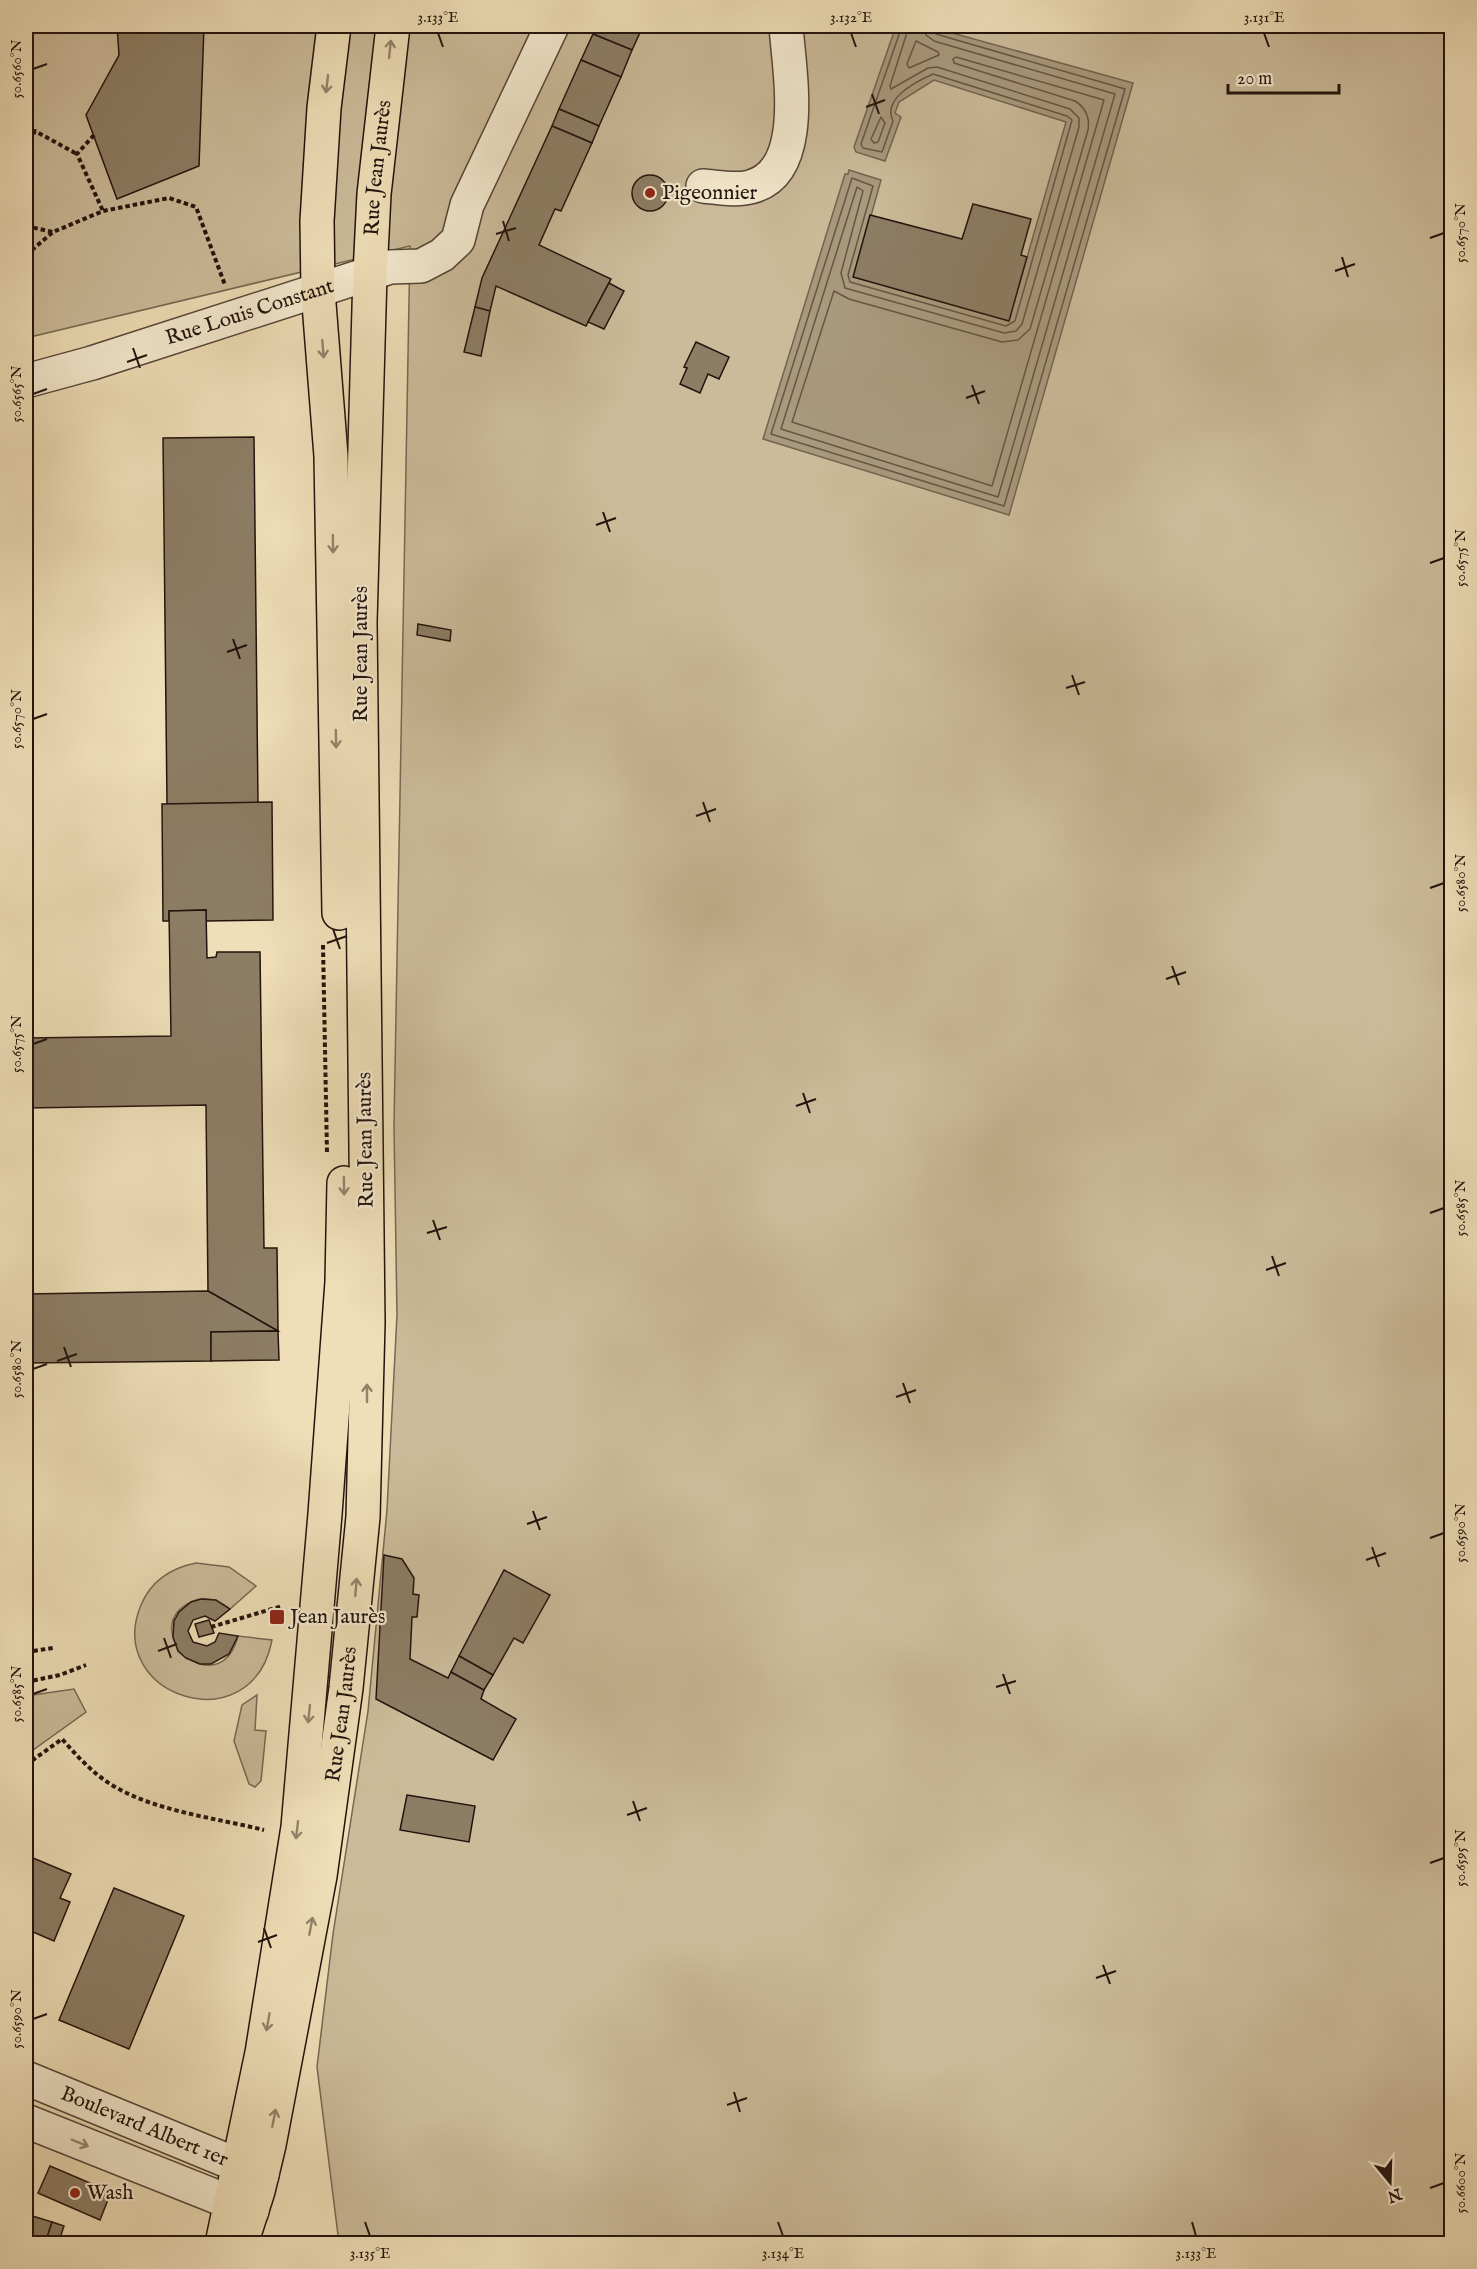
<svg xmlns="http://www.w3.org/2000/svg" width="1477" height="2269" viewBox="0 0 1477 2269" font-family="'IM FELL English',serif">
<rect width="100%" height="100%" fill="#efdeb7"/>
<filter id="stains"><feTurbulence type="fractalNoise" baseFrequency=".00333" numOctaves="4"/><feColorMatrix values="0 0 0 0 .2 0 0 0 0 .09 0 0 0 0 .02 0 0 0 .5 -.17"/></filter>
<radialGradient id="worn" r=".72"><stop offset=".6" stop-color="#630" stop-opacity="0"/><stop offset="1" stop-color="#630" stop-opacity=".3"/></radialGradient>
<!-- green -->
<g fill="#ccbb9a" stroke="#776754" stroke-width="1.5">
<polygon points="26,26 1451,26 1451,2243 339,2243 317,2067 333,1934 368,1711 387,1510 397,1315 394,1125 410,246 26,338"/>
<path d="M196 1563 229 1567 256 1586 230 1609C218 1600 205 1595 191 1602 134 1630 219 1707 238 1636L272 1640C252 1745 103 1696 141 1605 151 1581 171 1568 196 1563Z"/>
<polygon points="74,1689 86,1712 26,1755 26,1696"/>
<polygon points="257,1695 255,1730 266,1731 261,1781 255,1787 249,1784 234,1741 242,1705"/>
</g>
<!-- water -->
<polygon fill="#a9997d" stroke="#736350" stroke-width="1.5" points="896,26 927,26 1133,83 1009,515 763,439 845,174 848,174 849,170 881,180 854,277 1009,320 1066,122 934,80 899,102 895,113 901,117 885,161 856,152 854,147"/>
<g fill="none" stroke-linecap="round" stroke-linejoin="round">
<!-- shore -->
<g stroke="#665645" stroke-width="1.5">
<path d="M902 26 861 144 863 148 882 152 893 121C882 99 915 82 933 74L1067 116 1072 120 1015 321 1006 326 850 282 848 275 873 186 852 178 771 434 1004 506 1125 89 936 34 931 26"/>
<polyline points="909,26 890,86 891,89 928,68 937,67 1070,109 1079,118 1079,127 1022,324 1016,331 1004,333 845,288 841,273 863,191 857,187 781,429 998,497 1115,94 934,41 926,35 924,26"/>
<polygon points="916,41 938,52 939,55 909,68 907,64"/>
<path d="M956 57 1104 100 992 486 792 422 834 291 849 299 1002 342 1018 340 1030 329 1088 130C1090 117 1086 108 1075 101L954 63 953 59Z"/>
<polygon points="881,117 885,123 878,142 874,143 871,139"/>
</g>
</g>
<!-- building -->
<g fill="#8d7d65" stroke="#22130d" stroke-width="1.5">
<polygon points="117,26 204,26 199,166 117,199 86,115 119,55"/>
<polygon points="597,26 643,26 632,50 593,34"/>
<polygon points="593,34 632,50 621,77 581,60"/>
<polygon points="581,60 621,77 599,126 559,109"/>
<polygon points="559,109 599,126 592,143 552,126"/>
<polygon points="552,126 592,143 561,211 555,209 539,245 611,279 586,326 496,286 490,311 475,307 482,278"/>
<circle cx="650" cy="193" r="18"/>
<polygon points="973,204 1031,219 1021,255 1027,257 1009,321 853,277 870,215 962,239"/>
<polygon points="609,283 624,291 604,329 588,322"/>
<polygon points="475,307 490,311 481,356 464,352"/>
<polygon points="696,342 729,357 719,379 708,374 700,393 680,384 687,368 684,367"/>
<polygon points="254,437 258,803 167,804 163,438"/>
<polygon points="418,624 451,630 450,641 417,635"/>
<polygon points="272,802 273,920 206,921 206,910 169,911 169,921 163,921 162,804"/>
<polygon points="206,910 207,958 216,957 217,952 260,952 264,1248 277,1248 278,1331 208,1291 206,1105 26,1108 26,1038 171,1036 169,911"/>
<polygon points="208,1291 278,1331 211,1332 211,1361 26,1363 26,1294"/>
<polygon points="278,1331 279,1360 211,1361 211,1332"/>
<polygon points="384,1555 402,1559 414,1578 413,1594 419,1595 417,1617 412,1617 410,1659 448,1678 451,1672 484,1690 481,1699 516,1719 493,1760 376,1699"/>
<polygon points="504,1570 550,1595 523,1643 514,1638 493,1675 459,1656"/>
<polygon points="201,1599 216,1600 230,1609 215,1621 205,1616 193,1620 188,1631 193,1642 207,1646 215,1642 219,1633 238,1636 229,1654 211,1664 200,1664 186,1658 178,1651 173,1637 174,1621 179,1612 191,1602"/>
<polygon points="209,1620 214,1633 199,1637 195,1624"/>
<polygon points="459,1656 493,1675 484,1690 451,1672"/>
<polygon points="407,1795 475,1806 469,1842 400,1830"/>
<polygon points="26,1855 71,1874 60,1898 70,1902 54,1941 26,1929"/>
<polygon points="114,1888 184,1916 129,2049 59,2020"/>
<polygon points="50,2166 111,2192 100,2220 38,2193"/>
<polygon points="26,2214 52,2222 45,2244 26,2244"/>
<polygon points="52,2222 64,2226 58,2244 45,2244"/>
</g>
<g fill="none" stroke-linecap="round" stroke-linejoin="round">
<!-- minor casing -->
<g stroke="#554638" stroke-width="36">
<g id="minor">
<path d="M703 186C717 187 736 191 750 187 809 173 789 71 786 26"/>
<path id="s1" d="M26 381 92 363 390 267 421 266 442 255 458 240 467 205 552 26"/>
<path id="s2" d="M26 2078 262 2175"/>
<polyline points="26,2121 252,2211"/>
</g>
</g>
<!-- major casing -->
<g stroke="#22130d" stroke-width="36">
<g id="major">
<polyline points="334,26 324,108 317,221 318,291 331,456 339,913"/>
<polyline points="222,2244 262,2053 298,1827 325,1514 342,1282 344,1183"/>
<path id="s3" d="M241 2244 258 2191 269 2145 320 1876 346 1688 363 1517 368 1322 360 622 370 274 374 194 393 26"/>
</g>
</g>
<!-- path -->
<g stroke="#22130d" stroke-width="4" stroke-dasharray="4.5 3" stroke-linecap="butt">
<polyline points="94,135 77,154 103,211"/>
<polyline points="26,147 35,131 77,154"/>
<polyline points="26,226 53,232"/>
<polyline points="26,255 53,232 103,211 169,198 196,207 225,285"/>
<polyline points="323,945 327,1153"/>
<polyline points="211,1627 282,1606"/>
<polyline points="26,1652 53,1648"/>
<polyline points="26,1682 60,1675 86,1665"/>
<path d="M26 1765 62 1739C78 1757 95 1776 117 1788 160 1812 216 1818 264 1830"/>
</g>
<!-- minor -->
<use href="#minor" stroke="#f5ead0" stroke-width="33"/>
<!-- major -->
<use href="#major" stroke="#efdeb7" stroke-width="33"/>
</g>
<!-- one-way arrows -->
<defs><path id="oneway-shaft" d="M-6 0H5M1.5-3L5.5 0L1.5 3" fill="none" stroke-width="1.6" stroke-linecap="round" stroke-linejoin="round" transform="scale(1.5)"/></defs>
<g stroke="#93836a">
<use href="#oneway-shaft" transform="translate(390 49) rotate(-84)"/>
<use href="#oneway-shaft" transform="translate(327 84) rotate(97)"/>
<use href="#oneway-shaft" transform="translate(323 349) rotate(85)"/>
<use href="#oneway-shaft" transform="translate(333 544) rotate(89)"/>
<use href="#oneway-shaft" transform="translate(336 739) rotate(89)"/>
<use href="#oneway-shaft" transform="translate(344 1186) rotate(89)"/>
<use href="#oneway-shaft" transform="translate(367 1393) rotate(-90)"/>
<use href="#oneway-shaft" transform="translate(356 1587) rotate(-85)"/>
<use href="#oneway-shaft" transform="translate(309 1714) rotate(96)"/>
<use href="#oneway-shaft" transform="translate(297 1830) rotate(97)"/>
<use href="#oneway-shaft" transform="translate(311 1926) rotate(-79)"/>
<use href="#oneway-shaft" transform="translate(268 2022) rotate(100)"/>
<use href="#oneway-shaft" transform="translate(274 2118) rotate(-79)"/>
</g>
<use stroke="#968978" href="#oneway-shaft" transform="translate(80 2143) rotate(22)"/>
<!-- ticks -->
<path fill="none" stroke="#22130d" stroke-width="2" d="M438 33 443 47M851 33 856 47M1264 33 1269 47M33 69 47 64M872 94 879 114M866 107 885 100M503 221 509 241M496 234 516 228M1430 238 1444 233M1342 257 1348 277M1335 271 1355 264M133 348 140 368M127 362 147 355M972 385 979 404M33 394 47 389M966 398 985 391M603 512 610 532M596 525 616 518M1430 563 1444 558M233 639 240 659M227 652 247 645M1072 675 1079 695M1066 688 1085 682M33 719 47 714M703 802 710 822M696 816 716 809M1430 888 1444 883M333 929 340 949M327 943 347 936M1172 966 1179 985M1166 979 1186 972M33 1044 47 1039M803 1093 810 1113M796 1106 816 1099M1430 1213 1444 1208M433 1220 440 1240M427 1233 447 1227M1272 1256 1279 1276M1266 1270 1286 1263M64 1347 71 1367M57 1361 77 1354M33 1369 47 1364M903 1383 910 1403M896 1397 916 1390M533 1511 540 1530M527 1524 547 1517M1430 1538 1444 1533M1372 1547 1379 1567M1366 1560 1386 1553M164 1638 171 1658M158 1651 177 1644M1003 1674 1010 1694M996 1687 1016 1681M33 1694 47 1689M633 1801 640 1821M627 1815 647 1808M1430 1863 1444 1858M264 1928 271 1948M258 1942 277 1935M1103 1965 1110 1984M1096 1978 1116 1971M33 2019 47 2014M734 2092 740 2112M727 2105 747 2098M1430 2188 1444 2183M365 2222 370 2236M778 2222 783 2236M1192 2222 1196 2236"/>
<!-- markers -->
<g fill="#8f2418" stroke="#f5ead0" stroke-width="2">
<circle cx="650" cy="193" r="6"/>
<rect x="269" y="1609" width="16" height="16" rx="3"/>
<circle cx="75" cy="2193" r="6"/>
</g>
<g text-anchor="middle" dominant-baseline="central" stroke-width="4.5" stroke-linejoin="round" paint-order="stroke">
<!-- street labels -->
<g font-size="21" fill="#22130d" stroke="#f5ead0">
<text stroke="none"><textPath href="#s3" startOffset="2088">Rue Jean Jaurès</textPath></text>
<text stroke="none"><textPath href="#s1" startOffset="234">Rue Louis Constant</textPath></text>
<text transform="translate(361 654) rotate(-90)">Rue Jean Jaurès</text>
<text transform="translate(366 1140) rotate(-91)">Rue Jean Jaurès</text>
<text stroke="none"><textPath href="#s3" startOffset="540">Rue Jean Jaurès</textPath></text>
<text stroke="none"><textPath href="#s2" startOffset="128">Boulevard Albert 1er</textPath></text>
</g>
<!-- poi labels -->
<g font-size="21" fill="#22130d" stroke="#f5ead0" text-anchor="start">
<text x="662" y="193">Pigeonnier</text>
<text x="290" y="1617">Jean Jaurès</text>
<text x="87" y="2193">Wash</text>
</g>
</g>
<!-- margin -->
<rect width="1477" height="2269" fill="none" stroke="#efdeb7" stroke-width="66"/>
<!-- north arrow -->
<g transform="translate(1390 2182) rotate(161)" stroke="#f5ead0" stroke-width="4.5" paint-order="stroke">
<path d="M0-4.5L10 22L0 15L-10 22Z" fill="#22130d"/>
<text y="-9" font-size="16" font-weight="bold" text-anchor="middle" fill="#22130d">N</text>
</g>
<!-- scale -->
<path d="M1228 84v9h111v-9" fill="none" stroke="#22130d" stroke-width="3"/>
<text x="1237" y="84" font-size="18" fill="#22130d" stroke="#f5ead0" stroke-width="4.5" paint-order="stroke">20 m</text>
<rect x="33" y="33" width="1411" height="2203" fill="none" stroke="#22130d" stroke-width="2"/>
<g font-size="15" text-anchor="middle" fill="#22130d">
<text x="438" y="22">3.133°E</text>
<text x="851" y="22">3.132°E</text>
<text x="1264" y="22">3.131°E</text>
<text transform="translate(16 69) rotate(-90)" y="5">50.6560°N</text>
<text transform="translate(1460 233) rotate(-90)" y="5">50.6570°N</text>
<text transform="translate(16 394) rotate(-90)" y="5">50.6565°N</text>
<text transform="translate(1460 558) rotate(-90)" y="5">50.6575°N</text>
<text transform="translate(16 719) rotate(-90)" y="5">50.6570°N</text>
<text transform="translate(1460 883) rotate(-90)" y="5">50.6580°N</text>
<text transform="translate(16 1044) rotate(-90)" y="5">50.6575°N</text>
<text transform="translate(1460 1208) rotate(-90)" y="5">50.6585°N</text>
<text transform="translate(16 1369) rotate(-90)" y="5">50.6580°N</text>
<text transform="translate(1460 1533) rotate(-90)" y="5">50.6590°N</text>
<text transform="translate(16 1694) rotate(-90)" y="5">50.6585°N</text>
<text transform="translate(1460 1858) rotate(-90)" y="5">50.6595°N</text>
<text transform="translate(16 2019) rotate(-90)" y="5">50.6590°N</text>
<text transform="translate(1460 2183) rotate(-90)" y="5">50.6600°N</text>
<text x="370" y="2258">3.135°E</text>
<text x="783" y="2258">3.134°E</text>
<text x="1196" y="2258">3.133°E</text>
</g>
<rect width="100%" height="100%" filter="url(#stains)"/>
<rect width="100%" height="100%" fill="url(#worn)"/>
</svg>
